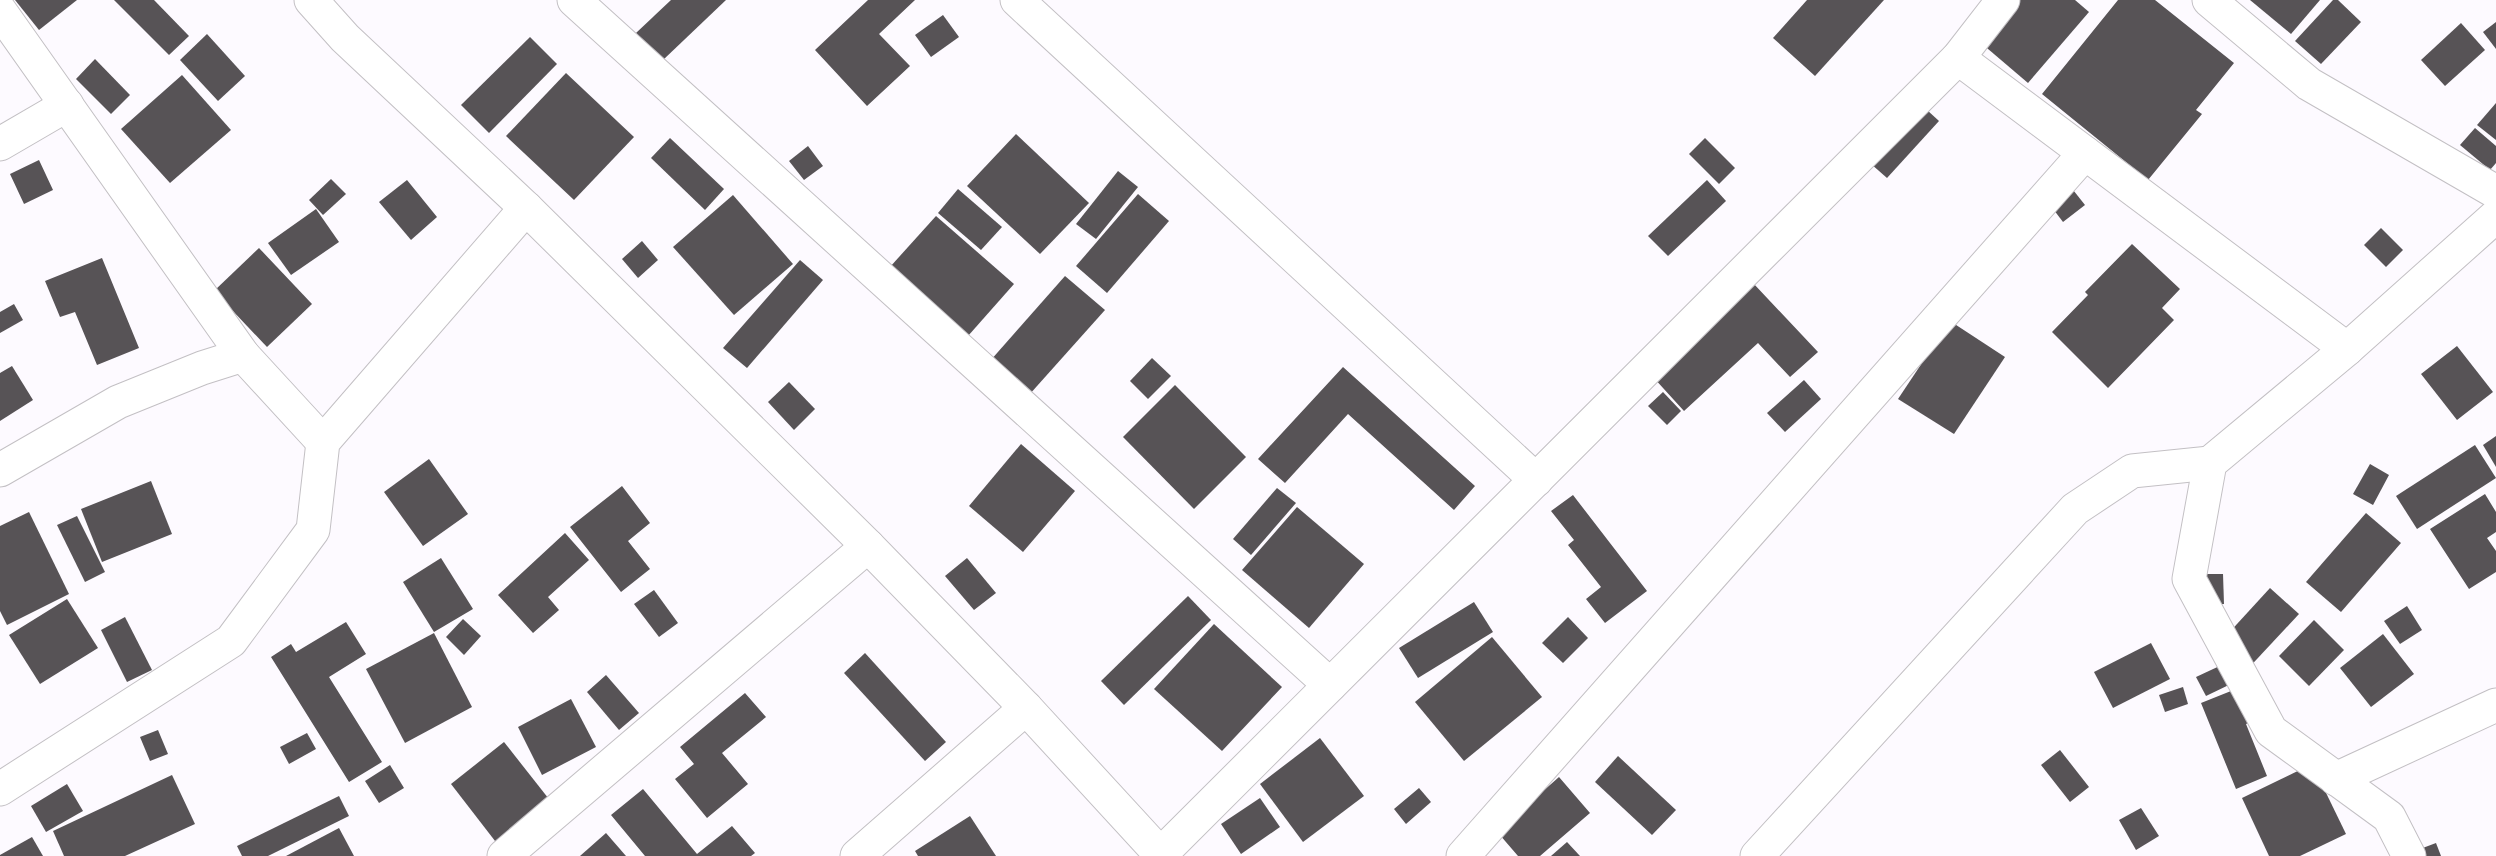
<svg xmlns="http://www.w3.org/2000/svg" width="2496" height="856" viewBox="0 0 2496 856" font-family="'Roboto Serif',serif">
<rect width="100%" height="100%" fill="#fdfaff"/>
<!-- building -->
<g fill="#575356">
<polygon points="15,0 77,0 39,30"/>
<polygon points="114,0 154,0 189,36 169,55"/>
<polygon points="671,0 726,0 663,60 636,33"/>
<polygon points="868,0 915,0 879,34 910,66 867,106 815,50"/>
<polygon points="1807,0 1884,0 1815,76 1773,38"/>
<polygon points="2005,0 2075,0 2089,12 2028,83 1974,37"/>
<polygon points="2118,0 2155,0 2234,63 2196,110 2202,114 2148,180 2042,94"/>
<polygon points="2250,0 2320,0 2291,34"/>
<polygon points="2333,0 2338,0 2361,22 2321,64 2295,41"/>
<polygon points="943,15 959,37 931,57 915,35"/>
<polygon points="2496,22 2496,49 2483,32"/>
<polygon points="2461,23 2485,50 2445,86 2421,60"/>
<polygon points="207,34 245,76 218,101 180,60"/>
<polygon points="530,37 557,64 489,133 461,105"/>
<polygon points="95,59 130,95 111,114 76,79"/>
<polygon points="566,73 634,137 574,200 506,136"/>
<polygon points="182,75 231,130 170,183 121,129"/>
<polygon points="1915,99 1939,121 1887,178 1862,156"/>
<polygon points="2496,103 2496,140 2477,125"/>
<polygon points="2475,128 2496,146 2496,163 2490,170 2460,145"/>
<polygon points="1016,134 1089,203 1040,254 967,186"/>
<polygon points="670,138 724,189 705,210 651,158"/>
<polygon points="1705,138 1735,168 1719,184 1689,154"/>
<polygon points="808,146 823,166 804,180 789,161"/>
<polygon points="39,160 53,190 24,204 10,174"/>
<polygon points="1118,171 1138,187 1096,239 1076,224"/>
<polygon points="331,179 346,194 323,215 309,200"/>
<polygon points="407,180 437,217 411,240 379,202"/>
<polygon points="1707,180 1726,201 1668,256 1648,236"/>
<polygon points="2066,181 2085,205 2063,222 2044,197"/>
<polygon points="958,189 1002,227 981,250 938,213"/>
<polygon points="1138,194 1169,221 1107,293 1076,266"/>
<polygon points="733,195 793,264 734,315 673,247"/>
<polygon points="316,209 339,242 291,275 268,243"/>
<polygon points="936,216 1014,284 968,336 890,267"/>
<polygon points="2381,228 2403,250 2386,267 2364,245"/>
<polygon points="642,241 658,260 638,278 622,259"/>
<polygon points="2132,244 2180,289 2162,308 2174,320 2108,388 2052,332 2088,295 2085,292"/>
<polygon points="259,248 312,304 267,347 214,291"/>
<polygon points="102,258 139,348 97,365 75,312 60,317 45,281"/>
<polygon points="800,260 823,280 747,368 723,348"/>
<polygon points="1065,276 1105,310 1029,395 990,361"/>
<polygon points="1753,283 1818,352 1790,377 1758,343 1684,411 1653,377"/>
<polygon points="14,304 23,320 0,333 0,312"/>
<polygon points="1950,321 2005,357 1954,434 1898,399"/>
<polygon points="2457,346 2493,392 2457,420 2421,374"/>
<polygon points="1152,358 1171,376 1148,399 1130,381"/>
<polygon points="12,366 33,400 0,421 0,373"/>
<polygon points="1343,367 1475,486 1454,510 1348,414 1285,483 1258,459"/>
<polygon points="1804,380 1821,399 1785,432 1767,413"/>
<polygon points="789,382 815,409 794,430 768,402"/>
<polygon points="1175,385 1246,457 1194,509 1123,437"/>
<polygon points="1663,392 1681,411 1667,425 1648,406"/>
<polygon points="2496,436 2496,467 2483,445"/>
<polygon points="1021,444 1075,491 1023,552 969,506"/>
<polygon points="2475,445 2496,478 2417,529 2396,496"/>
<polygon points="429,459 468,514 423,546 384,492"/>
<polygon points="2370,464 2389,475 2373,505 2353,494"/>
<polygon points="151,481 172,534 102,562 81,509"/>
<polygon points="622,486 650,523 628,541 650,569 621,592 570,527"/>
<polygon points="1277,488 1296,503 1251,555 1233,539"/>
<polygon points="2485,494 2496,512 2496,532 2487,538 2496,551 2496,572 2469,589 2430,529"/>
<polygon points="1573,495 1647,591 1605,623 1586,599 1601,587 1568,545 1574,540 1551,511"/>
<polygon points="1297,507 1364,564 1309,628 1242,570"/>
<polygon points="29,512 69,594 7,625 0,611 0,526"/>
<polygon points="2366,513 2401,543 2341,612 2306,582"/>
<polygon points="77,516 105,572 85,582 57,525"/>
<polygon points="565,533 589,560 548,597 559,610 533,633 498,595"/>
<polygon points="441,558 473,609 434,632 403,582"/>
<polygon points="967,558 996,593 974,610 945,576"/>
<polygon points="2203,574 2223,574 2224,604 2203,605"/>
<polygon points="2270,588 2299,614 2243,674 2215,648"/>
<polygon points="654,590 678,623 659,637 634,604"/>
<polygon points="1188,596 1211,620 1124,705 1101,681"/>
<polygon points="67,599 98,648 40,684 9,635"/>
<polygon points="1474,602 1493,632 1418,678 1399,648"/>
<polygon points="2407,606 2422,630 2400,644 2384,621"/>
<polygon points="125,617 152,670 127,682 101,630"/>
<polygon points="1568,617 1588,638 1563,663 1542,643"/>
<polygon points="463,619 481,636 464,655 446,637"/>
<polygon points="2314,620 2344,650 2309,686 2279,656"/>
<polygon points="346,622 366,654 329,677 382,762 349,782 271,657 291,644 296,652"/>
<polygon points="1214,624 1282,687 1222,751 1154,689"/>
<polygon points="434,633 472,707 405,743 366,669"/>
<polygon points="2383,634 2414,674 2371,707 2340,668"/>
<polygon points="1492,637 1542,697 1464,761 1415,702"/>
<polygon points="2151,643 2170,679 2113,708 2094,672"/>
<polygon points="865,653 946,742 925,761 844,673"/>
<polygon points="2226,663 2235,682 2206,696 2196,677"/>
<polygon points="606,675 639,713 619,730 587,692"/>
<polygon points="2256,681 2269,714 2246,724 2267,776 2236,789 2201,703"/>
<polygon points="2183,687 2188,704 2165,712 2159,695"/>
<polygon points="745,693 766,717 722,753 748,784 707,818 675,779 694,764 680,747"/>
<polygon points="571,699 596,747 542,775 518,727"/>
<polygon points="158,730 168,754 150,761 140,737"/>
<polygon points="307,733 316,749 289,764 280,747"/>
<polygon points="1320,738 1364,796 1303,842 1260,784"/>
<polygon points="504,742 556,808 502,850 451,784"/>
<polygon points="2060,750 2089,787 2070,802 2041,765"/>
<polygon points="1618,756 1676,810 1652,835 1595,782"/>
<polygon points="2312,764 2346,834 2300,856 2269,856 2242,798"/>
<polygon points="390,765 404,788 379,803 365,781"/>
<polygon points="172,775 195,824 125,856 64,856 53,831"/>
<polygon points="1559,777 1590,813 1540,856 1518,856 1493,827 1516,815"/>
<polygon points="67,784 83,811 46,832 31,806"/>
<polygon points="1419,788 1431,802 1406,824 1394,809"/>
<polygon points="643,789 697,854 732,826 755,853 751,856 645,856 611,815"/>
<polygon points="339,796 349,816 268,856 242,856 237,846"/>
<polygon points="1260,798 1280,827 1241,854 1221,824"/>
<polygon points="2141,808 2159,836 2136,850 2119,820"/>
<polygon points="970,816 996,856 918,856 915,851"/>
<polygon points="339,828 354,856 286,856"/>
<polygon points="606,833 626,856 580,856"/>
<polygon points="32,837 43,856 0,856 0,855"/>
<polygon points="1567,842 1580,856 1551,856"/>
<polygon points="2436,843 2441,856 2422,856 2420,849"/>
</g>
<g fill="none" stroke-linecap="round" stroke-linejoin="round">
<!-- street casing -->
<g stroke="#c3c0c4" stroke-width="35">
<g id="street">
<polyline points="574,0 1330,685"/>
<polyline points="1017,0 1536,480"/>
<polyline points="2209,0 2309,84 2496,192"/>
<polyline points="0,11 243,355 323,442"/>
<polyline points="1958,58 2347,349"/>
<polyline points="0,144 67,105"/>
<polyline points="0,470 118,402 202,368 243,355"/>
<polyline points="2336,779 2496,705"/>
<polyline points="0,789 231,641 313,530 323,442 526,208"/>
<polyline points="1161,854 1958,58 2003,0"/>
<polyline points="504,856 868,546"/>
<polyline points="857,856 1026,708"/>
<polyline points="1463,856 2085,153"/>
<polyline points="1757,856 2075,509 2132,471 2210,463"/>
<polyline points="2409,856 2389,817 2271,731 2189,579 2210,463 2347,349 2496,216"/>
</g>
</g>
<!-- secondary casing -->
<g stroke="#c3c0c4" stroke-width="35">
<polyline id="secondary" points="311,0 345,38 526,208 868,546 1026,708 1162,856"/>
</g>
<!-- street -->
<use href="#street" stroke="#fff" stroke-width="33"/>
<!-- secondary -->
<use href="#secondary" stroke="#fff" stroke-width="33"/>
</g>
</svg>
